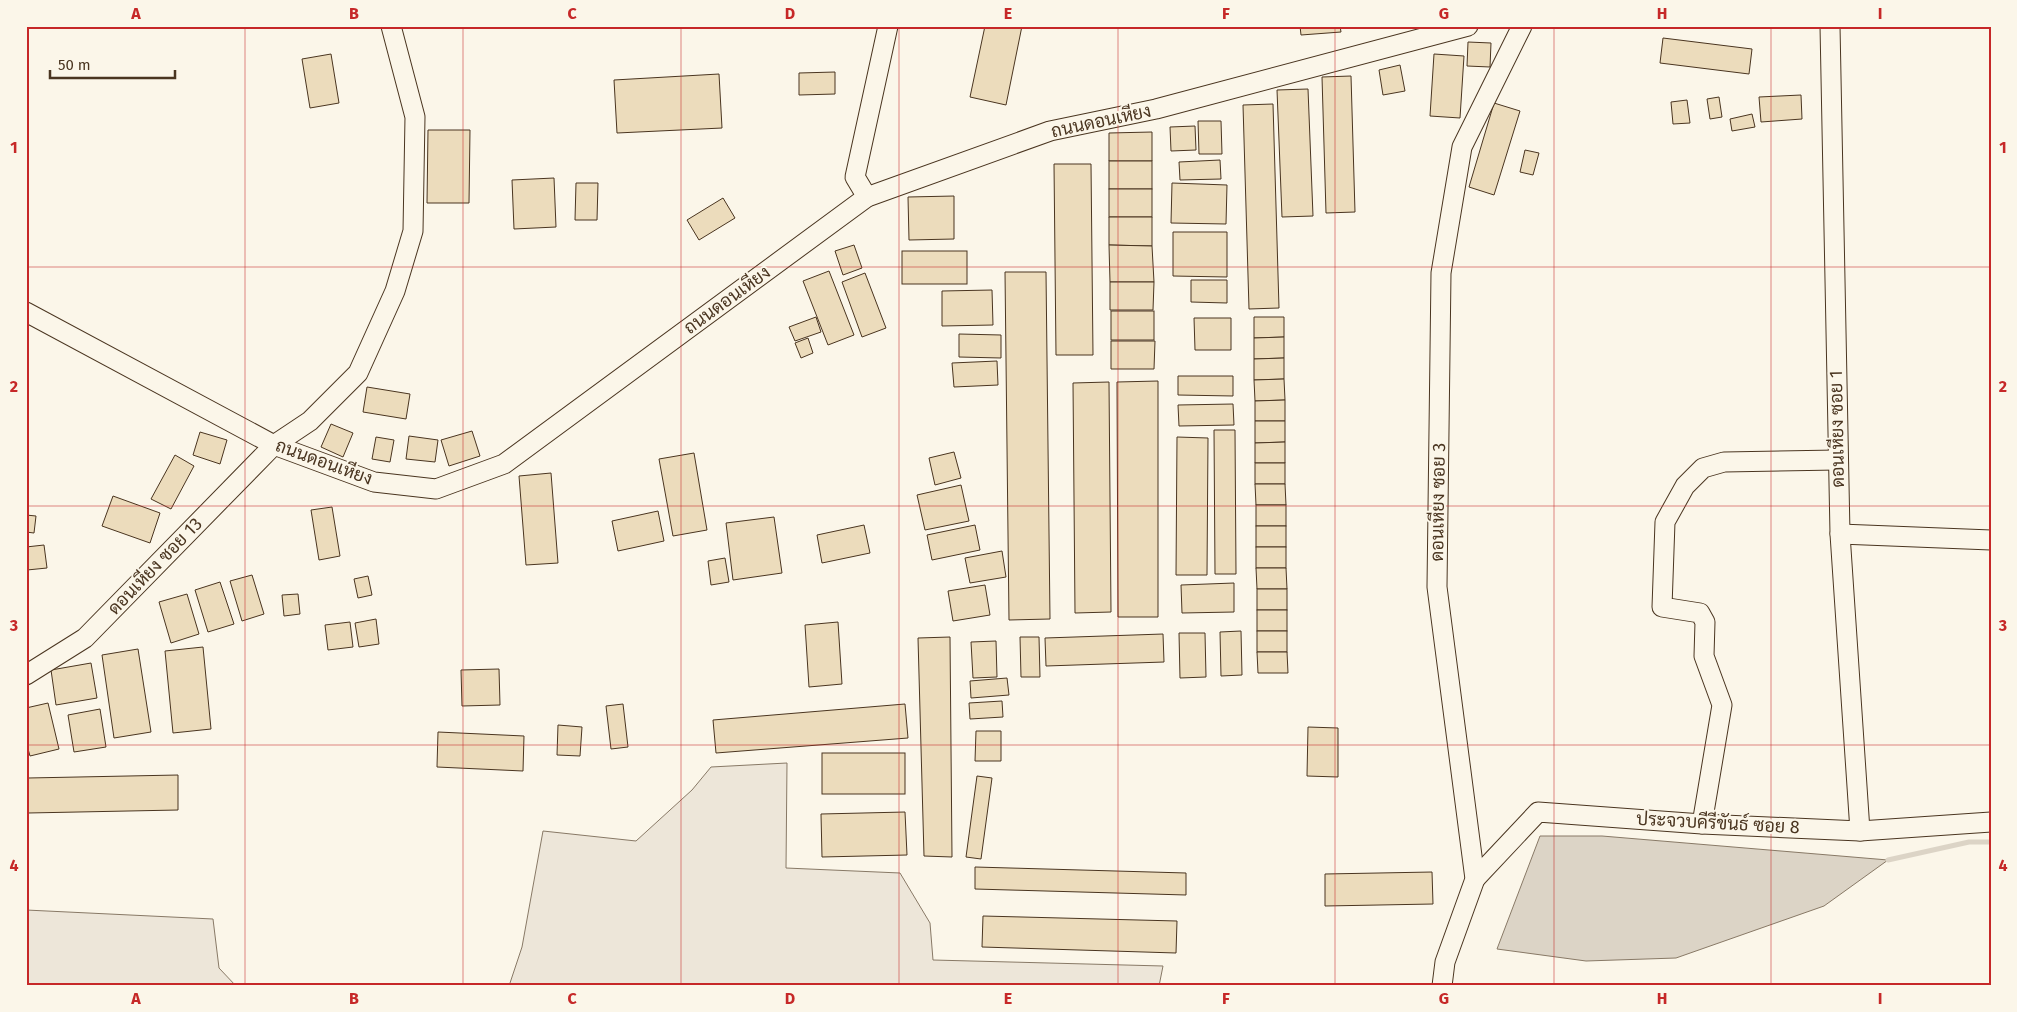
<svg xmlns="http://www.w3.org/2000/svg" width="2017" height="1012" viewBox="0 0 2017 1012" font-family="'Fira Sans',Sarabun,sans-serif">
<rect width="100%" height="100%" fill="#fbf6e9"/>
<!-- green -->
<g fill="#ede6d9" stroke="#887966">
<polygon points="787,763 786,868 900,873 930,923 933,960 1163,966 1159,986 509,986 522,947 543,831 636,841 692,790 711,767"/>
<polygon points="26,910 213,919 219,968 236,986 26,986"/>
</g>
<!-- water -->
<polygon fill="#dcd4c6" stroke="#887966" points="1540,836 1602,836 1888,860 1824,906 1676,958 1586,961 1497,949"/>
<g fill="none" stroke-linecap="round" stroke-linejoin="round">
<!-- stream -->
<polyline stroke="#dcd4c6" stroke-width="5" points="1888,860 1969,842 1991,842"/>
</g>
<!-- building -->
<g fill="#ecdcbc" stroke="#4a3520">
<polygon points="985,26 1022,26 1006,105 970,97"/>
<polygon points="1300,26 1340,26 1341,32 1301,35"/>
<polygon points="1663,38 1752,49 1749,74 1660,63"/>
<polygon points="1468,42 1491,43 1490,67 1467,66"/>
<polygon points="331,54 339,103 310,108 302,59"/>
<polygon points="1434,54 1464,56 1460,118 1430,116"/>
<polygon points="1400,65 1405,91 1383,95 1379,70"/>
<polygon points="835,72 835,94 799,95 799,73"/>
<polygon points="719,74 722,128 617,133 614,80"/>
<polygon points="1351,76 1355,212 1326,213 1322,77"/>
<polygon points="1308,89 1313,216 1282,217 1277,90"/>
<polygon points="1801,95 1802,119 1761,122 1759,97"/>
<polygon points="1719,97 1722,117 1710,119 1707,99"/>
<polygon points="1687,100 1690,123 1673,124 1671,102"/>
<polygon points="1494,103 1520,111 1494,195 1469,187"/>
<polygon points="1273,104 1279,308 1249,309 1243,105"/>
<polygon points="1752,114 1755,127 1732,131 1730,119"/>
<polygon points="1198,121 1221,121 1222,154 1199,154"/>
<polygon points="1195,126 1196,150 1171,151 1170,127"/>
<polygon points="428,130 470,130 469,203 427,203"/>
<polygon points="1152,132 1152,161 1109,161 1109,133"/>
<polygon points="1525,150 1539,153 1533,175 1520,172"/>
<polygon points="1220,160 1221,179 1180,180 1179,162"/>
<rect x="1109" y="161" width="43" height="28"/>
<polygon points="1054,164 1091,164 1093,355 1056,355"/>
<polygon points="554,178 556,227 514,229 512,180"/>
<polygon points="576,183 598,183 597,220 575,220"/>
<polygon points="1172,183 1227,185 1226,224 1171,223"/>
<rect x="1109" y="189" width="43" height="28"/>
<polygon points="954,196 954,239 909,240 908,197"/>
<polygon points="723,198 735,218 699,240 687,220"/>
<polygon points="1109,217 1152,217 1152,246 1109,245"/>
<polygon points="1173,232 1227,232 1227,277 1173,276"/>
<polygon points="854,245 862,268 843,275 835,251"/>
<polygon points="1109,245 1152,246 1154,282 1110,282"/>
<rect x="902" y="251" width="65" height="33"/>
<polygon points="829,271 854,335 828,345 803,281"/>
<polygon points="1005,272 1046,272 1050,619 1009,620"/>
<polygon points="865,273 886,328 862,337 842,282"/>
<polygon points="1191,280 1227,280 1227,303 1191,302"/>
<polygon points="1110,282 1154,282 1153,310 1110,310"/>
<polygon points="992,290 993,325 942,326 942,291"/>
<rect x="1111" y="311" width="43" height="29"/>
<polygon points="816,317 821,332 795,341 789,327"/>
<polygon points="1254,317 1284,317 1284,337 1254,338"/>
<polygon points="1194,318 1231,318 1231,350 1195,350"/>
<polygon points="959,334 1001,335 1001,358 959,357"/>
<polygon points="1284,337 1284,358 1254,359 1254,338"/>
<polygon points="808,338 813,353 801,358 795,343"/>
<polygon points="1111,341 1155,341 1154,369 1111,369"/>
<polygon points="1284,358 1284,379 1254,380 1254,359"/>
<polygon points="997,361 998,385 954,387 952,363"/>
<polygon points="1178,376 1233,376 1233,396 1178,395"/>
<polygon points="1284,379 1285,400 1255,401 1254,380"/>
<polygon points="1158,381 1158,617 1118,617 1117,382"/>
<polygon points="1109,382 1111,612 1075,613 1073,383"/>
<polygon points="367,387 410,394 406,419 363,412"/>
<polygon points="1285,400 1285,421 1255,421 1255,401"/>
<polygon points="1233,404 1234,425 1179,426 1178,405"/>
<polygon points="1255,421 1285,421 1285,442 1255,443"/>
<polygon points="331,424 353,433 343,457 321,447"/>
<polygon points="1214,430 1235,430 1236,574 1215,574"/>
<polygon points="472,431 480,456 449,466 441,440"/>
<polygon points="200,432 227,440 220,464 193,455"/>
<polygon points="409,436 438,440 435,462 406,459"/>
<polygon points="376,437 394,440 390,462 372,459"/>
<polygon points="1177,437 1208,438 1207,575 1176,575"/>
<polygon points="1285,442 1285,463 1255,463 1255,443"/>
<polygon points="954,452 961,478 935,485 929,458"/>
<polygon points="694,453 707,530 673,536 659,459"/>
<polygon points="175,455 194,466 171,509 151,499"/>
<rect x="1255" y="463" width="30" height="21"/>
<polygon points="551,473 558,563 526,565 519,476"/>
<polygon points="1255,484 1285,484 1286,505 1256,505"/>
<polygon points="961,485 969,521 925,530 917,495"/>
<polygon points="113,496 160,513 150,543 102,526"/>
<rect x="1256" y="505" width="30" height="21"/>
<polygon points="332,507 340,556 319,560 311,510"/>
<polygon points="658,511 664,541 618,551 612,521"/>
<polygon points="26,515 36,516 34,533 26,532"/>
<polygon points="774,517 782,573 733,580 726,523"/>
<polygon points="864,525 870,553 822,563 817,535"/>
<polygon points="975,525 980,550 932,560 927,535"/>
<rect x="1256" y="526" width="30" height="21"/>
<polygon points="44,545 47,568 27,570 26,547"/>
<rect x="1256" y="547" width="30" height="21"/>
<polygon points="1002,551 1006,577 970,583 965,558"/>
<polygon points="725,558 729,582 711,585 708,561"/>
<polygon points="1256,568 1286,568 1287,589 1257,589"/>
<polygon points="252,575 264,614 242,621 230,581"/>
<polygon points="368,576 372,595 358,598 354,579"/>
<polygon points="220,582 234,624 208,632 195,590"/>
<polygon points="1234,583 1234,612 1182,613 1181,585"/>
<polygon points="985,585 990,615 953,621 948,591"/>
<rect x="1257" y="589" width="30" height="21"/>
<polygon points="187,594 199,634 171,643 159,602"/>
<polygon points="298,594 300,614 284,616 282,595"/>
<rect x="1257" y="610" width="30" height="21"/>
<polygon points="376,619 379,644 359,647 355,623"/>
<polygon points="350,622 353,647 328,650 325,625"/>
<polygon points="838,622 842,684 809,687 805,625"/>
<polygon points="1241,631 1242,675 1221,676 1220,632"/>
<rect x="1257" y="631" width="30" height="21"/>
<polygon points="1179,633 1205,633 1206,677 1180,678"/>
<polygon points="1163,634 1164,662 1046,666 1045,638"/>
<polygon points="950,637 952,857 924,856 918,638"/>
<polygon points="1020,637 1039,637 1040,677 1021,677"/>
<polygon points="996,641 997,677 973,678 971,642"/>
<polygon points="203,647 211,729 173,733 165,651"/>
<polygon points="138,649 151,732 114,738 102,655"/>
<polygon points="1257,652 1287,652 1288,673 1258,673"/>
<polygon points="91,663 97,698 56,705 51,670"/>
<polygon points="499,669 500,705 462,706 461,670"/>
<polygon points="1007,678 1009,695 971,698 970,681"/>
<polygon points="1002,701 1003,717 970,719 969,703"/>
<polygon points="48,703 59,749 30,756 26,742 26,708"/>
<polygon points="623,704 628,747 611,749 606,706"/>
<polygon points="905,704 908,738 716,753 713,720"/>
<polygon points="100,709 106,747 74,752 68,715"/>
<polygon points="558,725 582,727 580,756 557,755"/>
<polygon points="1308,727 1338,728 1338,777 1307,776"/>
<polygon points="976,731 1001,731 1001,761 975,761"/>
<polygon points="438,732 524,736 523,771 437,767"/>
<rect x="822" y="753" width="83" height="41"/>
<polygon points="178,775 178,810 28,813 28,778"/>
<polygon points="977,776 992,778 981,859 966,857"/>
<polygon points="905,812 907,855 822,857 821,814"/>
<polygon points="975,867 1186,873 1186,895 975,889"/>
<polygon points="1432,872 1433,904 1325,906 1325,874"/>
<polygon points="983,916 1177,921 1176,953 982,947"/>
</g>
<g fill="none" stroke-linecap="round" stroke-linejoin="round">
<!-- minor casing -->
<g stroke="#4a3520" stroke-width="21">
<g id="minor">
<polyline points="1830,26 1840,534 1860,831"/>
<polyline points="867,197 855,177 888,26"/>
<polyline points="26,312 274,445 374,482 436,489 504,464 867,197 1050,131 1156,109 1468,26"/>
<polyline points="1840,534 1991,540"/>
<polyline points="26,675 85,638 274,445 310,421 358,373 395,291 413,231 415,117 391,26"/>
<polyline points="1702,824 1722,705 1704,656 1705,622 1700,613 1662,607 1665,522 1685,486 1703,468 1724,462 1837,460"/>
<polyline points="1475,879 1538,812 1702,824 1860,831 1991,822"/>
<polyline points="1442,986 1445,962 1475,879 1437,587 1441,273 1462,147 1522,26"/>
</g>
</g>
<!-- minor -->
<use href="#minor" stroke="#fbf6e9" stroke-width="19"/>
</g>
<!-- grid -->
<path fill="none" stroke="#c62828" stroke-width="1" stroke-opacity="0.55" d="M245 26V986M463 26V986M681 26V986M899 26V986M1118 26V986M1335 26V986M1554 26V986M1771 26V986M26 267H1991M26 506H1991M26 745H1991"/>
<g text-anchor="middle" dominant-baseline="central" stroke-width="4" stroke-linejoin="round" paint-order="stroke">
<!-- street labels -->
<g font-size="18" fill="#4a3520" stroke="#fbf6e9">
<text transform="translate(1101 121) rotate(-12)">ถนนดอนเหียง</text>
<text transform="translate(727 300) rotate(-36)">ถนนดอนเหียง</text>
<text transform="translate(1837 429) rotate(-91)">ดอนเหียง ซอย 1</text>
<text transform="translate(324 462) rotate(20)">ถนนดอนเหียง</text>
<text transform="translate(1438 502) rotate(-89)">ดอนเหียง ซอย 3</text>
<text transform="translate(155 566) rotate(-46)">ดอนเหียง ซอย 13</text>
<text transform="translate(1718 823) rotate(3)">ประจวบคีรีขันธ์ ซอย 8</text>
</g>
</g>
<!-- border -->
<rect width="2017" height="1012" fill="none" stroke="#fbf6e9" stroke-width="55"/>
<!-- scale -->
<path d="M50 70v8h125v-8" fill="none" stroke="#4a3520" stroke-width="2.5"/>
<text x="58" y="70" font-size="15" fill="#4a3520" stroke="#fbf6e9" stroke-width="4" paint-order="stroke">50 m</text>
<rect x="28" y="28" width="1962" height="956" fill="none" stroke="#c62828" stroke-width="2"/>
<g font-size="16" text-anchor="middle" font-weight="bold" fill="#c62828">
<text x="136" y="19">A</text>
<text x="354" y="19">B</text>
<text x="572" y="19">C</text>
<text x="790" y="19">D</text>
<text x="1008" y="19">E</text>
<text x="1226" y="19">F</text>
<text x="1444" y="19">G</text>
<text x="1662" y="19">H</text>
<text x="1880" y="19">I</text>
<text x="14" y="153">1</text>
<text x="2003" y="153">1</text>
<text x="14" y="392">2</text>
<text x="2003" y="392">2</text>
<text x="14" y="631">3</text>
<text x="2003" y="631">3</text>
<text x="14" y="871">4</text>
<text x="2003" y="871">4</text>
<text x="136" y="1004">A</text>
<text x="354" y="1004">B</text>
<text x="572" y="1004">C</text>
<text x="790" y="1004">D</text>
<text x="1008" y="1004">E</text>
<text x="1226" y="1004">F</text>
<text x="1444" y="1004">G</text>
<text x="1662" y="1004">H</text>
<text x="1880" y="1004">I</text>
</g>
</svg>
